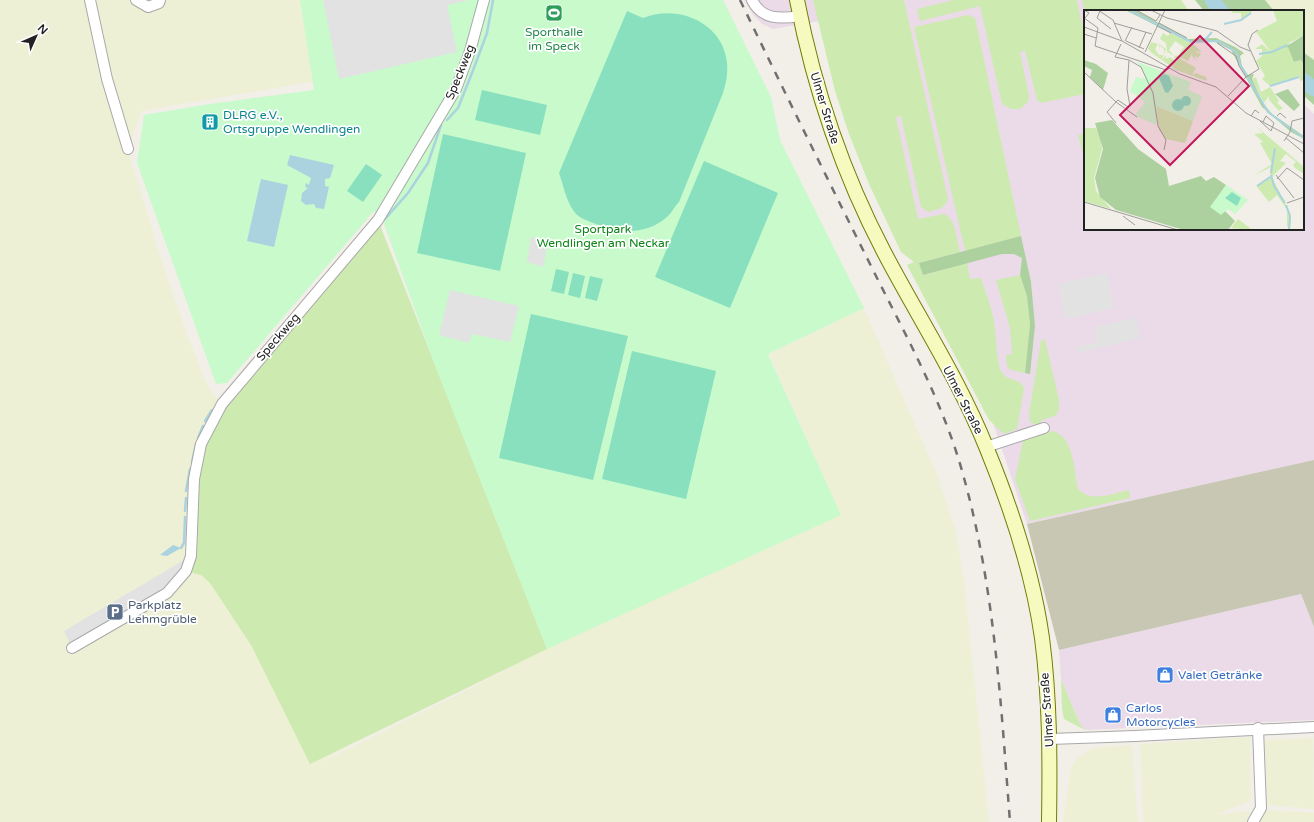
<svg xmlns="http://www.w3.org/2000/svg" width="1314" height="822" viewBox="0 0 1314 822" font-family="'Varela Round',sans-serif">
<rect width="100%" height="100%" fill="#f2efe9"/>
<!-- industrial -->
<g fill="#ebdbe8">
<polygon points="744,0 1123,0 1085,11 1085,229 1303,229 1303,103 1314,114 1314,460 1027,524 980,384 917,267 820,21 773,29 762,24 754,16"/>
<polygon points="1301,594 1314,627 1314,720 1085,730 1080,724 1061,679 1059,650"/>
</g>
<!-- construction -->
<polygon fill="#c7c7b4" points="1314,460 1314,627 1301,594 1059,650 1027,524"/>
<!-- farmland -->
<g fill="#eef0d5" fill-rule="evenodd">
<path d="M0 0H305L316 81 142 111 128 149 159 253 188 337 209 389 222 404 434 370 841 515 769 354 864 308 937 475 955 528 964 579 989 822H0ZM511 667V668L319 763 351 744Z"/>
<polygon points="1265,0 1314,0 1314,60 1303,52 1303,11 1274,11"/>
<polygon points="1250,737 1251,801 1217,814 1267,810 1314,813 1314,822 1143,822 1140,744"/>
<polygon points="1313,738 1314,809 1267,805 1265,740"/>
<polygon points="1132,745 1138,822 1063,822 1071,768 1078,758 1093,748"/>
</g>
<!-- grass -->
<g fill="#cdebb0">
<path d="M813 0H904L948 199C945 209 938 209 928 212L921 207 901 116 896 117 918 219 944 214C956 218 957 241 960 252L919 263 924 275 967 262 970 279 981 278C985 292 992 307 994 322 996 332 997 364 1001 371 1006 382 1020 377 1024 388L1017 429 1004 434 989 420 907 265 914 262 901 252 869 184 849 134 835 91Z"/>
<polygon points="954,0 1077,0 1085,39 1085,94 1041,103 1037,100 1025,51 1020,52 1029,96 1028,102 1020,109 1011,109 1002,104 980,6 920,21 917,9"/>
<polygon points="1082,0 1181,0 1189,11 1085,11 1085,14"/>
<polygon points="968,15 975,18 976,22 1021,236 965,251 914,27"/>
<polygon points="1085,133 1085,161 1078,135"/>
<polygon points="378,220 547,649 310,764 251,645 210,583 201,575 186,571 201,444 222,404"/>
<polygon points="1020,275 1027,296 1030,325 1025,373 1011,370 1007,366 1006,355 1012,354 1010,328 996,280"/>
<polygon points="1045,339 1059,400 1059,410 1055,416 1042,420 1040,424 1033,424 1030,421 1029,413 1041,341"/>
<path d="M1053 431C1074 437 1074 470 1078 489 1092 503 1111 494 1129 490L1130 498 1030 521 1015 479 1023 441Z"/>
<polygon points="1061,679 1080,724 1085,730 1064,719 1062,709"/>
</g>
<!-- forest -->
<g fill="#add19e">
<polygon points="1195,0 1265,0 1274,11 1204,11"/>
<polygon points="1303,52 1314,60 1314,105 1303,95"/>
<polygon points="1021,236 1031,282 1035,326 1030,374 1025,373 1030,325 1027,296 1020,275 1022,258 1014,254 1002,254 923,275 919,263"/>
</g>
<!-- park -->
<polygon fill="#c8facc" points="300,0 723,0 771,97 780,140 864,308 768,354 841,515 547,649 434,363 383,221 374,211 227,383 216,384 137,163 144,115 210,104 314,90"/>
<!-- pitch -->
<g fill="#88e0be">
<path d="M627 11 643 18C677 4 723 22 727 63 728 74 726 83 723 93L679 202C675 206 672 212 668 216 648 235 619 234 596 224 588 221 578 218 573 210 566 200 563 184 559 173Z"/>
<polygon points="482,90 547,105 540,135 475,120"/>
<polygon points="443,134 526,153 500,271 417,253"/>
<polygon points="704,161 778,193 730,308 655,277"/>
<polygon points="366,164 382,175 363,202 347,191"/>
<polygon points="556,269 569,272 564,294 551,291"/>
<polygon points="573,273 585,276 580,298 568,295"/>
<polygon points="590,276 603,279 597,301 585,298"/>
<polygon points="531,314 628,336 593,480 499,458"/>
<polygon points="632,351 716,371 686,499 602,479"/>
</g>
<!-- parking -->
<g fill="#e2e2e2">
<polygon points="323,0 469,0 447,5 457,52 339,79"/>
<polygon points="531,237 548,242 543,267 527,262"/>
<polygon points="1107,273 1114,308 1065,319 1058,284"/>
<polygon points="450,290 519,306 510,342 472,334 469,343 439,335"/>
<polygon points="1136,318 1140,338 1078,353 1076,347 1097,342 1094,327"/>
<polygon points="191,556 177,583 72,648 64,631"/>
</g>
<!-- water -->
<g fill="#aad3df">
<polygon points="290,155 334,165 330,178 325,179 325,186 329,187 324,209 316,208 314,204 306,205 301,201 302,193 308,188 305,187 306,183 309,185 311,178 287,165"/>
<polygon points="261,179 288,185 274,247 247,241"/>
<polygon points="173,545 181,548 167,556 160,555"/>
</g>
<g fill="none" stroke-linecap="round" stroke-linejoin="round">
<!-- stream -->
<g stroke="#aad3df" stroke-width="2.5">
<polyline points="1307,83 1314,82"/>
<polyline points="447,120 458,108 472,73 487,33 493,0"/>
<polyline points="385,219 408,193 428,163 441,125"/>
<polyline points="205,421 212,410"/>
<polyline points="198,438 203,426"/>
<polyline points="192,462 196,444"/>
<polyline points="186,491 190,469"/>
<polyline points="185,511 186,498"/>
<polyline points="181,548 184,543 185,517"/>
</g>
<!-- river -->
<g stroke="#aad3df" stroke-width="15">
<polyline points="1212,0 1221,11"/>
<polyline points="1303,80 1314,89"/>
</g>
<!-- minor casing -->
<g stroke="#a9a9a9" stroke-width="12">
<g id="minor">
<polyline points="90,0 107,79 128,149"/>
<polyline points="136,0 148,7 159,3 160,0"/>
<path d="M752 0C762 20 780 19 800 16"/>
<polyline points="986,447 1044,428"/>
<polyline points="72,648 167,593 186,571 191,556 194,479 201,444 222,404 378,220 456,89 470,51 484,0"/>
<polyline points="1050,739 1135,736 1314,727"/>
<polyline points="1253,822 1261,808 1258,728"/>
</g>
</g>
<!-- secondary casing -->
<g stroke="#707d05" stroke-width="16">
<path id="secondary" d="M797 0C814 88 842 172 884 252 918 317 960 381 987 449 1012 510 1033 574 1042 638 1050 699 1050 761 1049 822"/>
</g>
<!-- minor -->
<use href="#minor" stroke="#fff" stroke-width="10"/>
<!-- secondary -->
<use href="#secondary" stroke="#f7fabf" stroke-width="14"/>
<!-- rail -->
<path stroke="#707070" stroke-width="2.5" stroke-dasharray="8 8" stroke-linecap="butt" d="M740 0C784 91 829 182 874 272 907 338 945 406 964 478 995 590 1001 706 1010 822"/>
</g>
<!-- icons -->
<defs>
<g id="stadium-square" transform="scale(0.9)"><rect x="-9" y="-9" width="18" height="18" rx="4" fill="#2e9e5b" stroke="#fff"/><path d="M0-5a6.5 5 0 1 0 0 10a6.5 5 0 1 0 0-10ZM-3.5-1.8h7v3.6h-7Z" fill="#fff"/></g>
<g id="building-square" transform="scale(0.9)"><rect x="-9" y="-9" width="18" height="18" rx="4" fill="#0f9aa8" stroke="#fff"/><path d="M-4-6H4V6H1V3H-1V6H-4ZM-2.5-4.3h1.7v1.8h-1.7ZM.8-4.3h1.7v1.8H.8ZM-2.5-1h1.7V.8h-1.7ZM.8-1h1.7V.8H.8Z" fill="#fff"/></g>
<g id="parking-square" transform="scale(0.9)"><rect x="-9" y="-9" width="18" height="18" rx="4" fill="#5c6f8a" stroke="#fff"/><path d="M-3.5-5.5H1a3.5 3.5 0 0 1 0 7H-1V5.5H-3.5ZM-1-3.4V-.6H.8a1.4 1.4 0 0 0 0-2.8Z" fill="#fff"/></g>
<g id="shop-square" transform="scale(0.9)"><rect x="-9" y="-9" width="18" height="18" rx="4" fill="#3f7fe0" stroke="#fff"/><path d="M-5-2.5h2.3a2.7 3.5 0 0 1 5.4 0H5L5.5 6h-11ZM-1.5-2.5h3a1.5 2.3 0 0 0-3 0Z" fill="#fff"/></g>
</defs>
<g fill-rule="evenodd">
<use href="#stadium-square" x="554" y="13"/>
<use href="#building-square" x="210" y="122"/>
<use href="#parking-square" x="115" y="612"/>
<use href="#shop-square" x="1165" y="675"/>
<use href="#shop-square" x="1113" y="715"/>
</g>
<g text-anchor="middle" dominant-baseline="central" stroke-width="3.5" stroke-linejoin="round" paint-order="stroke">
<!-- leisure labels -->
<g font-size="12" fill="#27864d" stroke="#fff">
<text x="554" y="32">Sporthalle<tspan x="554" dy="14">im Speck</tspan></text>
</g>
<!-- street labels -->
<g font-size="12" fill="#222" stroke="#fff">
<text transform="translate(460 72) rotate(-68)">Speckweg</text>
<text transform="translate(825 108) rotate(73)">Ulmer Straße</text>
<text transform="translate(278 337) rotate(-49)">Speckweg</text>
<text transform="translate(963 400) rotate(63)">Ulmer Straße</text>
<text transform="translate(1047 710) rotate(-94)">Ulmer Straße</text>
</g>
<!-- culture labels -->
<g font-size="12" fill="#0d838f" stroke="#fff" text-anchor="start">
<text x="223" y="115">DLRG e.V.,<tspan x="223" dy="14">Ortsgruppe Wendlingen</tspan></text>
</g>
<!-- park labels -->
<g font-size="12" fill="#0c8416" stroke="#fff">
<text x="603" y="229">Sportpark<tspan x="603" dy="14">Wendlingen am Neckar</tspan></text>
</g>
<!-- service labels -->
<g font-size="12" fill="#4e5e75" stroke="#fff" text-anchor="start">
<text x="128" y="605">Parkplatz<tspan x="128" dy="14">Lehmgrüble</tspan></text>
</g>
<!-- shop labels -->
<g font-size="12" fill="#366cbe" stroke="#fff" text-anchor="start">
<text x="1178" y="675">Valet Getränke</text>
<text x="1126" y="708">Carlos<tspan x="1126" dy="14">Motorcycles</tspan></text>
</g>
</g>
<!-- overview -->
<g transform="translate(1084 10)">
<rect width="220" height="220" fill="#f2efe9"/>
<path d="M149 0H170L157 10V3H148ZM189 0H220V25L205 33 211 52 217 50 220 55V70L216 71 215 66 186 76 178 69 181 66 172 51 178 46V39H171L178 34 187 42 172 22 193 11ZM79 23 84 26 86 23 109 34 118 42 110 41 117 44 114 48 110 45 113 51 108 46 109 42 104 51 96 47 95 48 112 58 108 65 112 63 122 67 123 71 92 60 68 43 64 39 67 32 74 34 71 39 75 45H80V39L76 36 75 38V34L82 39 78 50 82 45V49L86 47 93 52 94 48H89L92 45 94 46 100 37 91 31 85 40 90 46 83 42 82 33 76 29ZM172 67 177 82 186 77 195 91 193 93 199 98 195 101 185 90V86L180 93 168 69ZM72 96 109 111 101 133 82 129 75 120ZM172 116 220 157V164L211 158 209 155 212 152 202 144 196 151 202 153 188 167 207 205 206 220 203 216V200L193 185 185 192 173 177 186 166 187 157 169 166 188 154 176 133 179 132 170 124 179 123ZM0 118H12L16 126 18 139 10 168 12 181 27 199 0 191ZM154 209 162 215 168 220 147 218Z" fill="#cdebb0"/>
<path d="M41 0H51L104 29 132 28 151 37 160 43 156 46 158 56 164 65 170 64 168 69 179 93 188 104 220 126V129L207 122 178 97 147 40 131 32 103 31ZM220 25V55L217 50 210 52 204 37 200 38ZM0 50 12 54 24 63 19 80 6 67 8 60 0 56ZM204 79 216 95 210 101 191 84ZM28 110 54 139 82 159 85 176 117 166 122 171 130 167 142 175 127 197 140 200 151 211 144 220H100L32 200 16 187 11 168 19 139 11 113Z" fill="#add19e"/>
<path d="M53 52 107 72 104 80 118 86 109 111 73 96 72 115 54 107 52 104 61 92 46 81 52 67 62 69 60 61ZM142 175 164 190 151 204 144 199 137 205 126 197Z" fill="#c8facc"/>
<path d="M80 64 85 66 89 76 84 83 81 82 75 68ZM97 91a5 5 0 1 1 10 0a5 5 0 1 1-10 0ZM88 95a6 6 0 1 1 12 0a6 6 0 1 1-12 0ZM148 182 157 188 153 196 141 188Z" fill="#88e0be"/>
<path fill="none" stroke="#aad3df" stroke-width="2" d="M45 0 107 32 134 31 152 42 156 54 184 102 220 128M140 14 157 10 167 3M120 31 128 22M175 44 188 42 203 35M186 76 215 67M187 163 191 138M187 165 190 176 201 193M173 176 186 167M202 195 206 206 205 220"/>
<path fill="none" stroke="#9f9d99" stroke-width="1" d="M0 0 5 3 1 8M14 0 29 10 38 31M52 0 72 11 76 5M67 0 83 8 133 21 156 37 166 41M16 1 13 8 27 19M0 8 14 18 11 36 82 60 86 58M30 13 68 24M75 13 103 28M73 16 87 23M0 17 38 31 96 64 132 77 162 103 220 134M0 24 12 28M41 31 48 17M42 31 60 39M133 33 152 46 155 56 162 67M37 34 31 47 45 50 57 57 69 83 74 116 82 130 80 140M55 38 62 22M61 42 81 0M0 62 32 92 53 107M144 86 162 67 175 59 164 35 168 24 174 20M32 92 34 90 44 97 46 96 43 79 45 50M32 92 23 102 32 113M167 106 171 100 175 103M193 106 196 103 202 108M176 111 187 121 190 113 182 106 179 112M202 128 220 143M200 131 206 122 208 111 220 108M192 165 210 188M193 169 203 158 220 170M0 192 94 220M203 193 220 187M39 206 51 215"/>
<path fill="#c2185b" fill-opacity="0.15" stroke="#c2185b" stroke-width="2" d="M116 26 165 76 86 155 36 105Z"/>
<rect width="220" height="220" fill="none" stroke="#222" stroke-width="2"/>
</g>
<!-- north arrow -->
<g transform="translate(36 36) rotate(45)" stroke="#ffffff" stroke-width="3" paint-order="stroke">
<path d="M0-3L7 15L0 10L-7 15Z" fill="#222222"/>
<text y="-6" font-size="11" font-weight="bold" text-anchor="middle" fill="#222222">N</text>
</g>
</svg>
